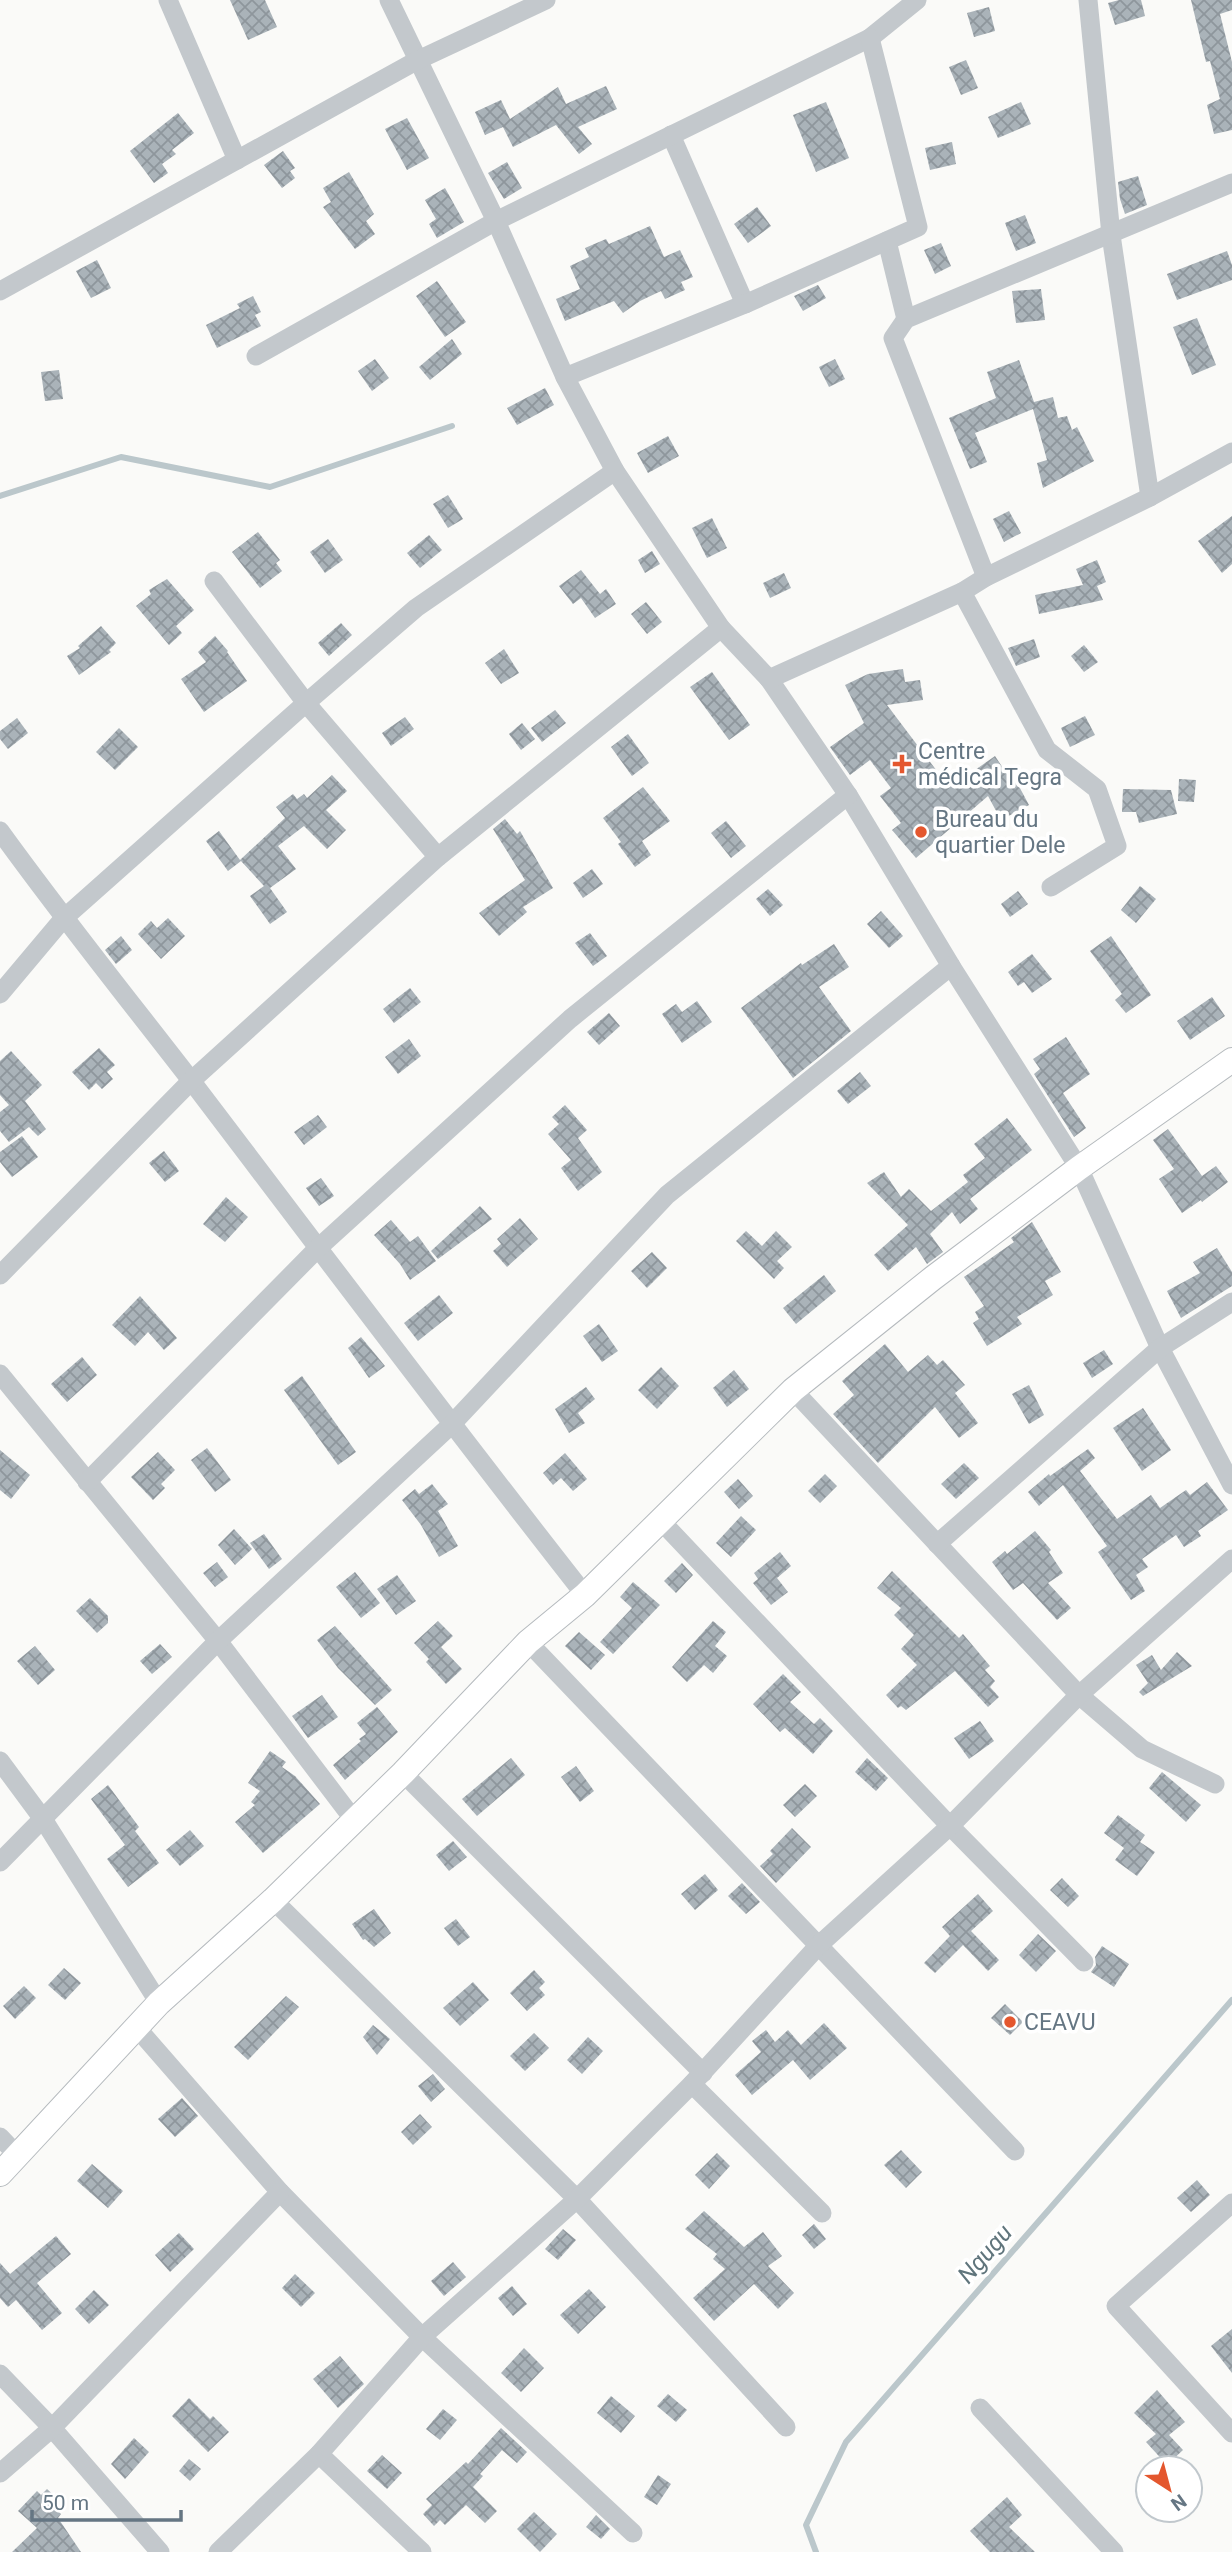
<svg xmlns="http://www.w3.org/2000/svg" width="1232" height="2552" viewBox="0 0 1232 2552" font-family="Roboto,sans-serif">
<defs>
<pattern id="building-cross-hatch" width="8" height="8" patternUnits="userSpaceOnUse" patternTransform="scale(1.75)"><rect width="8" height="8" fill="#aab3b9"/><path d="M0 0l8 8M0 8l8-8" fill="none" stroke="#8e969c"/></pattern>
</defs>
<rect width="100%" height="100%" fill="#fafaf8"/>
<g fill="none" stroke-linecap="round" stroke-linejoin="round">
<!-- stream -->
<g stroke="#bbc7cb" stroke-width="6">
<polyline points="0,496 121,457 270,487 452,426"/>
<polyline points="816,2552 806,2525 846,2442 1232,2000"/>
</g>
</g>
<!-- building -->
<g fill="url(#building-cross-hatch)">
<polygon points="230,0 265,0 277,27 248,40"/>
<polygon points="1119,0 1141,0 1145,16 1115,25 1108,3"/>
<polygon points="1191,0 1232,0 1232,10 1220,14 1232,62 1232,130 1214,134 1207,105 1220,99 1210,61 1206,62"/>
<polygon points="989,7 995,31 974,37 967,13"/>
<polygon points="966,60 978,88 961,95 949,67"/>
<polygon points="606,86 617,109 578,127 592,144 579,154 556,125 513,147 503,127 485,135 475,112 501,100 510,119 558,87 566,104"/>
<polygon points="826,102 849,158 816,172 793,115"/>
<polygon points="1021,102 1031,124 998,138 988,117"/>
<polygon points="178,113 194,133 172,150 176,154 162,164 168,173 154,183 130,151"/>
<polygon points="407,118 429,158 407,170 385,129"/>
<polygon points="952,142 956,164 930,170 925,148"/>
<polygon points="283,151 295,168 290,171 295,178 282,188 264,165"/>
<polygon points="507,162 522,188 504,199 488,173"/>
<polygon points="349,172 374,214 366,221 375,234 355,249 323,207 331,202 323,188"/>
<polygon points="1138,176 1147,205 1125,214 1120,199 1118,182"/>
<polygon points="445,188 464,222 437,238 429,224 436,219 425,200"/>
<polygon points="757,207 771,226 748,243 734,224"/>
<polygon points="1025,215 1036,243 1016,251 1005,223"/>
<polygon points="650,226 664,257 680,250 693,277 681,282 685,290 665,299 661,291 640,301 623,313 614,301 565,321 556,299 580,289 570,266 589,257 585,248 606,239 609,244"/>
<polygon points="941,243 951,266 935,274 924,250"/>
<polygon points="1227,251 1232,265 1232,280 1177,300 1167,274"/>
<polygon points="97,260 111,288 91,298 76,271"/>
<polygon points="437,281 466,322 445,337 416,296"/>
<polygon points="818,285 826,298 803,311 794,296"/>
<polygon points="1041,289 1045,320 1016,323 1012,291"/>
<polygon points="253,296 261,312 255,315 261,326 217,348 206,325 240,308 237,304"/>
<polygon points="1197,318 1216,365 1192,375 1173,327"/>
<polygon points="452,339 462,354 430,380 419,367"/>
<polygon points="375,359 389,378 372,391 358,371"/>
<polygon points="835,359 845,379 829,387 819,367"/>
<polygon points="1019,360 1034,402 1053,397 1058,418 1067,416 1072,430 1077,427 1094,461 1043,488 1037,463 1047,460 1033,409 975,433 987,462 970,469 949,418 996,398 987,372"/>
<polygon points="59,370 63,399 45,401 41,372"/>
<polygon points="545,388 554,405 517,425 507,408"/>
<polygon points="668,436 679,456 648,473 637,453"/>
<polygon points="448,495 463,519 448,528 433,504"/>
<polygon points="1009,511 1021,533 1004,542 993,519"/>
<polygon points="1232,516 1232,564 1222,573 1198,541"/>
<polygon points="712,518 727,548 707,558 692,528"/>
<polygon points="258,532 280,560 276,563 282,571 260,588 232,552"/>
<polygon points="429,535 442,550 420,568 407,553"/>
<polygon points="328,539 343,560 325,573 310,552"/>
<polygon points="652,551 660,564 645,573 638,560"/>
<polygon points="1097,560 1106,582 1097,586 1103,600 1039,614 1035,595 1083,585 1076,569"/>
<polygon points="581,570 600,594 606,589 616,604 595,618 581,598 573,604 559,586"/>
<polygon points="784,573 791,588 770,598 763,583"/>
<polygon points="167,579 194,610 176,626 182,633 169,645 136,606 151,594 149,590"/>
<polygon points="646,602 662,622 647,634 631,614"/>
<polygon points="341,623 352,635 329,656 318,643"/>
<polygon points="101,626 116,643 109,650 111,652 79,675 67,656 80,648 78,646"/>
<polygon points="215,636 228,651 227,652 247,681 204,712 181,679 206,662 198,652"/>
<polygon points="1034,639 1040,657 1016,666 1008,648"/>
<polygon points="1084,645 1098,662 1084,672 1071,656"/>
<polygon points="504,649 519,673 501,684 485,663"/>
<polygon points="903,669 905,682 920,680 923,700 887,705 946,783 954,777 958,782 995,756 1009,777 1013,775 1029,805 1001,820 988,796 916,858 892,830 901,823 880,796 891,788 870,760 850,775 830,747 864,723 845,685 868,674"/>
<polygon points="712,672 750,725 729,740 690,687"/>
<polygon points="555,710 566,723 542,742 531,728"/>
<polygon points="1085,716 1095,735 1070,747 1061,728"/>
<polygon points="405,717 414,729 391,746 382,733"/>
<polygon points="17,718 28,733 8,749 0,739 0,731"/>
<polygon points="522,723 535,739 521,750 509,734"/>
<polygon points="119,728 138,747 115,770 96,752"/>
<polygon points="628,734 649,763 632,776 611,747"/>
<polygon points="332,775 347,791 326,810 346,830 327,849 304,826 278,846 296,869 270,888 287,912 270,924 250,896 264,886 241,861 228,871 206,841 219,831 240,860 285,818 276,807 293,794 297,799 304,794 307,798"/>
<polygon points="1179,779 1196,780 1194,802 1178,801"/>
<polygon points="643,787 670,821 642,841 651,855 635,867 618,844 621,842 603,818"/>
<polygon points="1123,789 1171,790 1177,814 1139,823 1136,812 1122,812"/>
<polygon points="505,819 517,834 520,831 553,888 523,907 527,912 499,936 479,913 525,880 493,829"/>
<polygon points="726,821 746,846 731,858 711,833"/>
<polygon points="592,869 603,884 583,898 573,883"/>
<polygon points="1140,886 1156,899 1136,923 1121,910"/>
<polygon points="768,889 783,905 770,916 756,899"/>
<polygon points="1018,891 1028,904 1010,917 1001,904"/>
<polygon points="881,911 903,936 889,948 867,924"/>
<polygon points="168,918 185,936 161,959 138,934 151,921 157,928"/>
<polygon points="590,933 607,956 593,966 575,943"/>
<polygon points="121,936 132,950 116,964 105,950"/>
<polygon points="1111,936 1151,995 1126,1013 1115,1000 1122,994 1090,951"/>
<polygon points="834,944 849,967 819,987 851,1031 793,1078 741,1008 801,963 802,965"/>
<polygon points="1032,954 1052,979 1032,993 1024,982 1018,986 1008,972"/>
<polygon points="410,988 421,1002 394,1023 383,1009"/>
<polygon points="1212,997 1225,1016 1190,1040 1177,1021"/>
<polygon points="697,1001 712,1022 682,1043 662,1014 676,1004 682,1012"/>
<polygon points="609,1013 620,1026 599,1045 587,1032"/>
<polygon points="1066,1037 1090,1074 1063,1093 1086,1128 1074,1137 1034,1074 1040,1069 1033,1059"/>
<polygon points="409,1039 421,1056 398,1074 385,1057"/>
<polygon points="99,1048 115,1065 107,1072 113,1079 102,1089 96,1083 89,1090 72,1072"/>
<polygon points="11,1051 42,1085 25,1101 46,1129 38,1136 29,1127 9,1142 0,1131 0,1112 9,1105 0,1095 0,1061"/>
<polygon points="860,1072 871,1086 848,1104 837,1091"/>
<polygon points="565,1105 587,1130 578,1138 602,1172 578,1191 561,1168 571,1160 548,1134 559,1124 552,1117"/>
<polygon points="318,1115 327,1127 304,1145 294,1132"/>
<polygon points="1007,1118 1032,1150 970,1199 978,1209 960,1224 952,1212 930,1234 943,1252 927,1264 916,1247 888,1271 874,1255 908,1225 867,1183 884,1172 901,1197 909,1189 931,1211 968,1182 963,1175 985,1158 974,1144"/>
<polygon points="1168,1129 1202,1176 1216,1166 1228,1182 1202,1202 1201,1200 1182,1213 1159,1179 1174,1169 1153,1140"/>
<polygon points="22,1136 38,1157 12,1177 0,1162 0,1152"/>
<polygon points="164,1151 179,1171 165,1182 149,1163"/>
<polygon points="321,1178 334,1196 319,1206 306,1188"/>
<polygon points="226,1197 248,1217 225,1242 203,1224"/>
<polygon points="480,1206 492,1219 438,1259 431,1251"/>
<polygon points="520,1218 538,1239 507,1267 493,1251 501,1244 497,1239"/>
<polygon points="391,1220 410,1242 418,1236 436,1261 410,1280 400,1264 374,1235"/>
<polygon points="1032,1222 1061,1272 1045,1281 1053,1295 1017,1317 1022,1324 987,1346 973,1323 979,1319 975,1312 984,1306 964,1277 1014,1242 1011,1238"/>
<polygon points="746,1231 762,1246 776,1231 792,1247 777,1261 784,1268 774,1279 736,1241"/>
<polygon points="1217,1248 1232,1272 1232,1286 1181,1318 1167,1291 1200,1273 1193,1262"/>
<polygon points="652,1252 667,1268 647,1288 631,1271"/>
<polygon points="824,1275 836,1291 796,1324 783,1308"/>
<polygon points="439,1295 453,1313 418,1341 404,1323"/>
<polygon points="140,1296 177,1338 164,1350 148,1332 135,1346 112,1325"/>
<polygon points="599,1324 618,1351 602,1362 583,1336"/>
<polygon points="361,1337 385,1366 369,1378 348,1348"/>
<polygon points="885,1344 908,1372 928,1355 937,1365 943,1360 965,1385 955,1393 978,1423 959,1438 935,1407 878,1463 833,1414 854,1395 842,1381"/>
<polygon points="1104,1350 1113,1364 1092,1378 1083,1363"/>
<polygon points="82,1357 97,1375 67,1402 51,1384"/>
<polygon points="661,1367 679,1386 657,1409 638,1390"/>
<polygon points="734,1370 749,1389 727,1407 713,1388"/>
<polygon points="302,1376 356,1452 338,1465 284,1390"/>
<polygon points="1029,1385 1044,1415 1029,1424 1012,1394"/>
<polygon points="586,1387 595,1399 578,1413 585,1423 569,1433 555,1409"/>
<polygon points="1143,1408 1171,1450 1142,1471 1113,1428"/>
<polygon points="207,1448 231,1480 215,1492 191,1460"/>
<polygon points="1088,1449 1095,1458 1080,1471 1117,1519 1151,1495 1160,1508 1186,1490 1190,1495 1207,1482 1228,1510 1198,1531 1201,1536 1184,1547 1176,1535 1142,1559 1148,1567 1136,1575 1145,1591 1131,1600 1098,1552 1107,1546 1063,1485 1039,1506 1028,1492 1049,1474 1050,1476"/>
<polygon points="0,1450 30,1475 11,1499 0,1490"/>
<polygon points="158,1452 175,1470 161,1484 165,1488 153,1500 131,1477"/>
<polygon points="565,1453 587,1479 573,1491 561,1478 553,1485 543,1473"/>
<polygon points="964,1463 979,1478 956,1499 941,1484"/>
<polygon points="825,1474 837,1486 820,1503 808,1491"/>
<polygon points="738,1479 753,1496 739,1509 724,1492"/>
<polygon points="432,1484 448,1504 438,1511 458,1546 439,1557 421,1525 402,1500 415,1489 419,1494"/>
<polygon points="741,1516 756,1530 731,1557 716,1543"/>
<polygon points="234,1529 252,1549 235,1565 218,1545"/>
<polygon points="1035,1531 1051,1550 1049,1552 1063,1573 1048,1583 1071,1608 1057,1620 1023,1583 1013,1590 992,1562 1005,1551 1007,1554"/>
<polygon points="264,1534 282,1559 269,1569 250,1543"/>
<polygon points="780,1552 791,1566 777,1578 788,1592 771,1605 753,1583 758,1579 754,1573"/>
<polygon points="217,1562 228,1577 215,1587 203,1573"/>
<polygon points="682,1563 693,1575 676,1593 664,1581"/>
<polygon points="892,1571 959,1638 963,1634 990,1666 985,1670 995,1681 990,1687 999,1697 988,1707 955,1671 906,1710 901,1706 898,1708 886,1695 917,1665 901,1649 914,1635 894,1615 901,1608 877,1588"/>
<polygon points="355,1572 380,1603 361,1618 336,1587"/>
<polygon points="397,1575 416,1601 396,1615 377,1589"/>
<polygon points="633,1582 660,1605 613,1654 600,1642 632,1608 620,1597"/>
<polygon points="90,1598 108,1616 108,1623 97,1633 76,1611"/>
<polygon points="438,1621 453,1636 441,1647 462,1669 446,1684 426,1662 429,1659 414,1643"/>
<polygon points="713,1621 726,1632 715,1646 727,1656 713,1673 704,1665 687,1682 672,1667"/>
<polygon points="335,1626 392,1690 375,1705 338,1668 317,1640"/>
<polygon points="579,1632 605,1655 591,1670 565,1646"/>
<polygon points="160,1644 172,1657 152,1674 140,1661"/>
<polygon points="35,1646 55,1670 38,1685 17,1661"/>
<polygon points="1177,1652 1192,1666 1143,1696 1139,1692 1148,1683 1136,1665 1152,1655 1161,1670"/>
<polygon points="783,1674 801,1692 790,1702 814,1724 820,1718 833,1731 813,1754 785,1728 780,1732 753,1704"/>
<polygon points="322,1695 338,1717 308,1738 292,1716"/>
<polygon points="377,1707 398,1732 345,1780 333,1765 361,1741 359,1739 366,1734 357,1723"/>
<polygon points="980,1721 994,1741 969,1759 954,1738"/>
<polygon points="270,1751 286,1762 282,1767 295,1776 320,1804 263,1853 235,1822 255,1805 251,1802 260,1791 248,1783"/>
<polygon points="511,1758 525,1775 477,1816 462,1799"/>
<polygon points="867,1758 888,1778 876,1791 855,1772"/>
<polygon points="576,1766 594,1791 580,1802 561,1777"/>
<polygon points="1162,1772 1201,1805 1186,1822 1149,1788"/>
<polygon points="805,1784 817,1796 795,1817 783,1805"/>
<polygon points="108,1785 139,1827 135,1831 159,1863 128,1887 107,1859 125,1845 91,1799"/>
<polygon points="1118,1815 1145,1835 1140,1842 1155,1852 1137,1876 1115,1860 1124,1848 1104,1833"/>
<polygon points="792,1828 811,1847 776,1883 760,1866 773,1854 770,1851"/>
<polygon points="190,1830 204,1846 180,1866 166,1850"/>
<polygon points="453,1841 467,1857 449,1871 436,1855"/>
<polygon points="705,1874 718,1890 695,1910 681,1894"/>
<polygon points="1062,1878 1079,1896 1068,1907 1050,1890"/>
<polygon points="742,1883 760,1902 746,1914 728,1896"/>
<polygon points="978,1894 993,1911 971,1931 999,1960 988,1971 963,1945 935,1973 924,1963 950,1936 942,1927"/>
<polygon points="374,1909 391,1933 374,1947 365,1939 363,1940 352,1924"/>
<polygon points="456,1919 470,1937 458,1946 444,1928"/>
<polygon points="1038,1934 1056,1951 1036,1972 1019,1955"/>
<polygon points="1102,1946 1129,1964 1114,1987 1091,1972 1096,1965 1095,1957"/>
<polygon points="64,1968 81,1983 65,2000 48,1985"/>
<polygon points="534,1970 545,1982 539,1988 545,1995 527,2011 510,1993"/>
<polygon points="473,1982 489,2000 460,2026 443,2008"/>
<polygon points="24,1986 36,1998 15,2019 3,2006"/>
<polygon points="286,1996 299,2007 248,2060 234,2047"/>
<polygon points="1005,2004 1023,2022 1010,2035 991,2018"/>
<polygon points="824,2023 847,2048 810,2080 793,2060 752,2095 735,2075 761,2052 752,2041 766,2030 775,2042 788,2030 801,2045"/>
<polygon points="373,2025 390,2039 377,2055 363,2037"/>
<polygon points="534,2033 549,2048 525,2071 510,2056"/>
<polygon points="588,2037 603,2051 582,2074 567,2060"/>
<polygon points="433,2074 445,2089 431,2102 418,2086"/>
<polygon points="182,2098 198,2116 175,2137 158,2119"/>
<polygon points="420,2114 432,2127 413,2145 401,2132"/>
<polygon points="901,2150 922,2172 906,2188 884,2165"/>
<polygon points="717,2153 730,2166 709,2189 695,2175"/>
<polygon points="92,2164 123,2191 108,2208 77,2181"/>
<polygon points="1197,2180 1210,2195 1191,2212 1177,2198"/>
<polygon points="704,2211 744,2247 763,2232 782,2256 768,2266 794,2293 778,2309 754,2284 714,2321 693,2298 725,2269 713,2259 717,2254 685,2229"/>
<polygon points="814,2224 826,2239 814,2249 802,2235"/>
<polygon points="563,2229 576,2240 558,2260 545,2249"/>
<polygon points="179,2233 194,2249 170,2272 155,2255"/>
<polygon points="56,2236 71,2254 37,2283 62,2313 42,2330 16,2300 8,2307 0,2298 0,2263 10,2274"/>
<polygon points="453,2262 466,2277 444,2296 431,2281"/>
<polygon points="295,2274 315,2293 301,2307 282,2288"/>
<polygon points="512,2286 527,2304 513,2316 498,2298"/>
<polygon points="589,2289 606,2307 578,2334 560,2315"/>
<polygon points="94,2290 109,2305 89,2324 75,2309"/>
<polygon points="1232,2329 1232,2373 1211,2346"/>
<polygon points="524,2348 544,2368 521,2392 501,2373"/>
<polygon points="340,2356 364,2384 338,2408 313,2379"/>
<polygon points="1157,2390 1185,2422 1169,2435 1183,2450 1167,2465 1146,2442 1156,2434 1134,2413"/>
<polygon points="668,2394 687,2410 676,2422 657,2406"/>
<polygon points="611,2396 635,2416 621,2433 597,2413"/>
<polygon points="189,2398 210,2419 213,2416 229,2432 208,2452 172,2416"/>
<polygon points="443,2409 457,2420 440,2440 426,2429"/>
<polygon points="501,2428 527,2452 517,2463 502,2450 480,2474 483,2476 473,2487 497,2511 485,2523 466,2505 445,2525 440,2520 434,2526 423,2514 432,2505 426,2499 466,2462 468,2464"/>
<polygon points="134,2438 149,2452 125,2479 111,2464"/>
<polygon points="382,2455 402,2473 387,2489 367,2471"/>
<polygon points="189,2459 201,2469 190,2481 179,2471"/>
<polygon points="658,2475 671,2484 657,2505 644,2497"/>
<polygon points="47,2489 59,2500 53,2506 61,2514 58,2518 81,2552 12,2552 37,2528 18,2511 37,2491 41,2495"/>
<polygon points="1007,2497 1022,2515 1009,2527 1035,2552 990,2552 970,2531"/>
<polygon points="534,2512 557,2534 540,2552 517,2529"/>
<polygon points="596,2515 610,2529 601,2539 586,2527"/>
</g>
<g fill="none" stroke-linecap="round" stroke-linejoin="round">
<!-- major casing -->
<g stroke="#b5babe" stroke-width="26">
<polyline id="major" points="0,2174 159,2003 273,1900 403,1773 528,1642 585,1595 793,1390 933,1278 1079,1168 1232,1060"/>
</g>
<!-- minor -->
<g stroke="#c3c8cc" stroke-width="19">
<polyline points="168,0 237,160"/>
<polyline points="389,0 496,221 565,377 615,471 721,628 769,679 848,795 951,966 1079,1168 1160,1348 1232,1485"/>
<polyline points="1088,0 1111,235 1150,497"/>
<polyline points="671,135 745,304"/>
<polyline points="887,241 906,319"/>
<polyline points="0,291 416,61 546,0"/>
<polyline points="256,356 496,221 870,38 917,0"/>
<polyline points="565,377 745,304 918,227 870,38"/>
<polyline points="986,577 893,338 906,319 1232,183"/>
<polyline points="214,581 306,703 438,857"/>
<polyline points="962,592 1047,750 1097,789 1117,846 1051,887"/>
<polyline points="769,679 962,592 986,577 1150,497 1232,452"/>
<path d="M0 831C62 917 128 999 193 1083 323 1254 452 1426 585 1595"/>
<polyline points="0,994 63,919 306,703 416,608 615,471"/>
<polyline points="0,1275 191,1081 438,857 721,628"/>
<polyline points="0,1374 218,1641 354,1820"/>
<polyline points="793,1390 1079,1695 1142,1749 1215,1784"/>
<polyline points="87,1482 317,1249 570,1019 848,795"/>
<polyline points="661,1521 950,1826 1084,1962"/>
<polyline points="937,1544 1160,1348 1232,1302"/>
<polyline points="528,1642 1015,2151"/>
<polyline points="0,1761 43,1819 159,2003"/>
<polyline points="403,1773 703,2073"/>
<polyline points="0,1862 218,1641 451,1425 667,1195 951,966"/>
<polyline points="273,1900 577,2199 786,2427"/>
<polyline points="137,2028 280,2192 422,2337 633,2533"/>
<polyline points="692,2084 822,2213"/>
<polyline points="0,2137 18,2156"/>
<polyline points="1232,2203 1116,2306 1232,2433"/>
<polyline points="0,2374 52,2428 160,2552"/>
<polyline points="980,2408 1114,2552"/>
<polyline points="319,2454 422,2552"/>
<polyline points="0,2473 52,2428 280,2192"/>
<polyline points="218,2552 319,2454 422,2337 577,2199 692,2084 819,1945 950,1826 1079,1695 1232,1559"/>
</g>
<!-- major -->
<use href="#major" stroke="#fff" stroke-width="24"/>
</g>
<!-- markers -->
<g fill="#e4572e" stroke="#fff" stroke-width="2.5">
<path d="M898.5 753.5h7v7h7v7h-7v7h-7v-7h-7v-7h7z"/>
<circle cx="921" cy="832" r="7"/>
<circle cx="1010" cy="2022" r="7"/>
</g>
<g text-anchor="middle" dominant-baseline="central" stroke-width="7" stroke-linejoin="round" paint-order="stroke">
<!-- poi labels -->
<g font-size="23" fill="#657683" stroke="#fff" text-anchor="start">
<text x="918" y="751">Centre<tspan x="918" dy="26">médical Tegra</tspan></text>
<text x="935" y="819">Bureau du<tspan x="935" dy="26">quartier Dele</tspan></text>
<text x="1024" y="2022">CEAVU</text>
</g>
<!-- water labels -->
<g font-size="24" font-style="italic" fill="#60757c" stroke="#fff">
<text transform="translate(985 2254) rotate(-49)">Ngugu</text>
</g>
</g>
<!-- north arrow -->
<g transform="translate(1169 2489) rotate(144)"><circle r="33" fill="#ffffff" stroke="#c1c8cd" stroke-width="2"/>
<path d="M0-5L12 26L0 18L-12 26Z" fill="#e4572e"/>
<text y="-10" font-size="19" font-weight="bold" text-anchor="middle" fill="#657683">N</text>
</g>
<!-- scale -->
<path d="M32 2510v10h149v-10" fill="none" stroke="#657683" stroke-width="3.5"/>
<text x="42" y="2510" font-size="21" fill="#657683" stroke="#ffffff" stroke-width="5" paint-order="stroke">50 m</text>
</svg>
